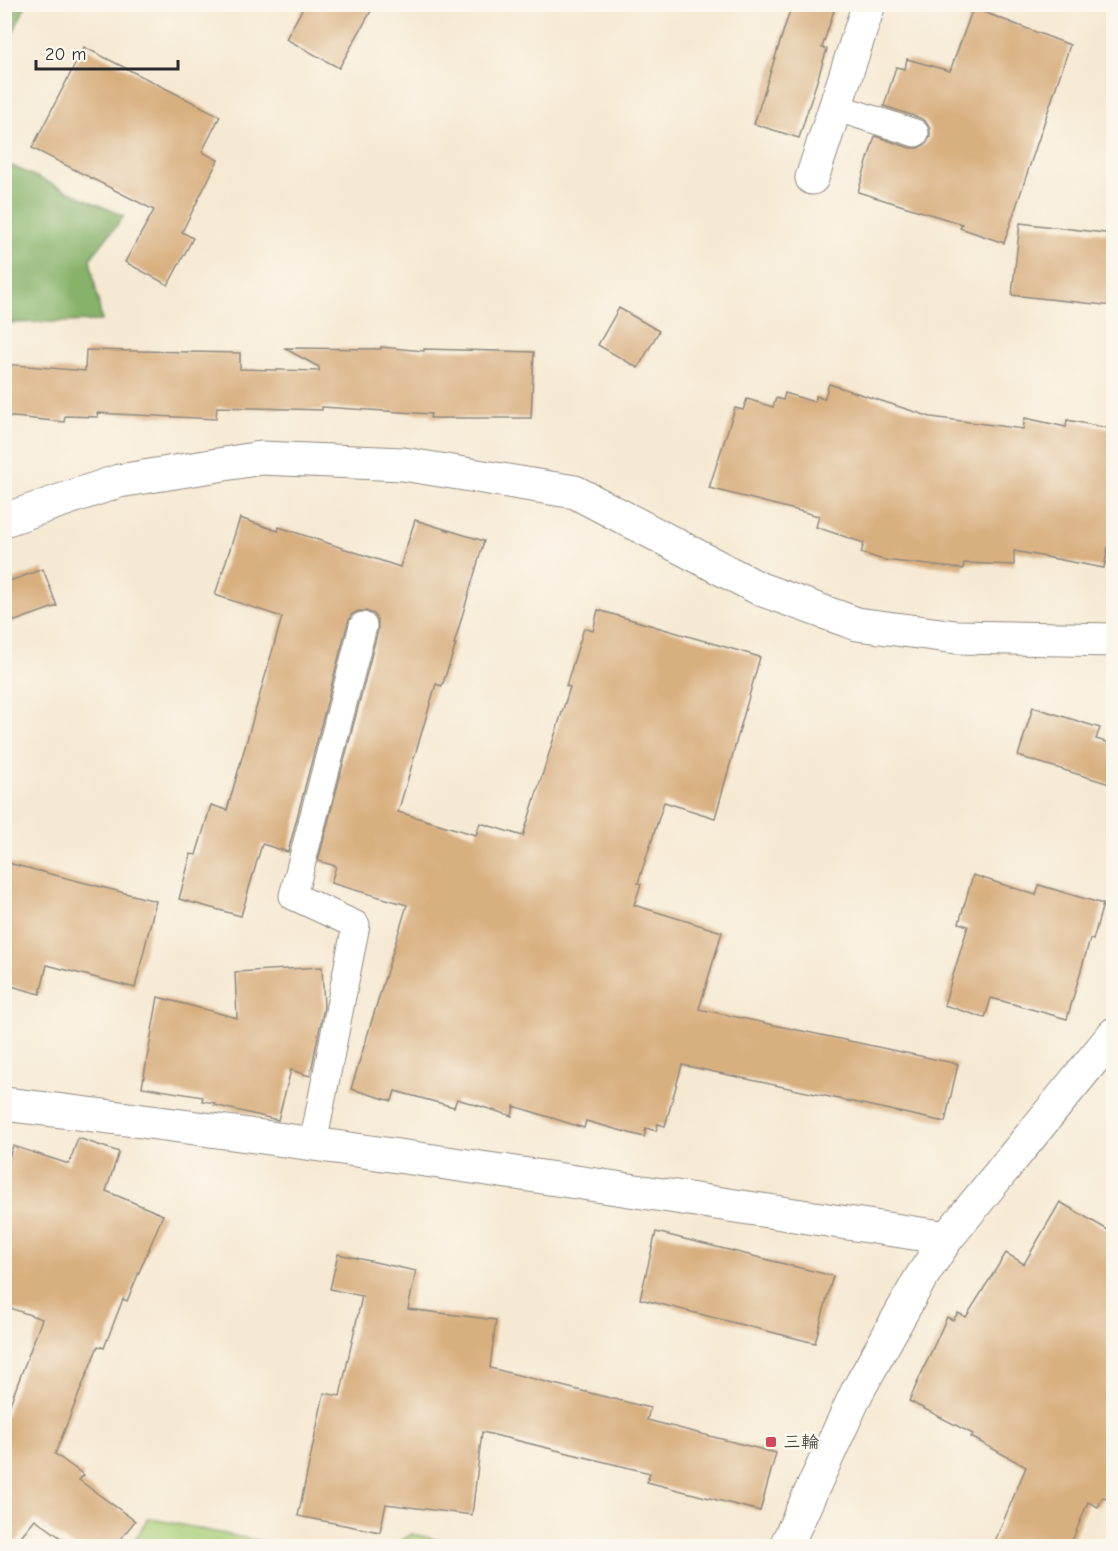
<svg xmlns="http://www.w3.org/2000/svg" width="1118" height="1551" viewBox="0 0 1118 1551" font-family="'Comic Neue','Klee One',sans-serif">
<rect width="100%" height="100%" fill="#fbf7ec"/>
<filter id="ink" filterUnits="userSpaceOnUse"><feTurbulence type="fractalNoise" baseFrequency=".0167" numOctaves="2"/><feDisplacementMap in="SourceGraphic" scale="12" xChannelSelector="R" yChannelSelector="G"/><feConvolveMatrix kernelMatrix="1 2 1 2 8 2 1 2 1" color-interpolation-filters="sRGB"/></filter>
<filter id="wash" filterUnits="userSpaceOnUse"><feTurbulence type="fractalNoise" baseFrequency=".008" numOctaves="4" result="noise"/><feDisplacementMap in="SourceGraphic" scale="24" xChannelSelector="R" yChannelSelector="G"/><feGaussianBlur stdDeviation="1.35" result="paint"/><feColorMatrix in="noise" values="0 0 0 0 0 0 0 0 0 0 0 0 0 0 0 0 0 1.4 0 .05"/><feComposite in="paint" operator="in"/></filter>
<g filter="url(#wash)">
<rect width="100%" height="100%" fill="#f6e9d3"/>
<!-- green -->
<g fill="#aad07a" stroke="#6a7e52" stroke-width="1.5">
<polygon points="148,1518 283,1546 131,1546"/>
<polygon points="412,1534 465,1546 393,1546"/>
</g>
<!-- forest -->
<g fill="#87b26a" stroke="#596e4a" stroke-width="1.5">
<polygon points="5,4 26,5 5,50 4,5"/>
<polygon points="5,163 124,216 90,259 102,321 5,323"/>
</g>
<g id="blocks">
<!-- building -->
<g fill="#d8af7f">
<polygon points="305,4 375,4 339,68 286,39"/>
<polygon points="792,4 836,4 822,48 827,49 799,138 754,124"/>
<polygon points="973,8 1070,45 1004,243 960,228 962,224 858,192 875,136 910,148 918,148 926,144 930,137 930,129 926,122 920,118 884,106 896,67 905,69 907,59 950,71"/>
<polygon points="84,47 220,116 202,152 218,160 182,232 193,238 168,285 125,262 154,210 32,148"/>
<polygon points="1020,223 1113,234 1113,306 1012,295"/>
<polygon points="619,308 659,331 638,368 598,345"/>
<polygon points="381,347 424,351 424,349 534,352 531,418 430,418 431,414 322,407 322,410 217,407 216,419 97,413 98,417 65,416 64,422 4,416 4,364 85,371 86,350 240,353 240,369 319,371 319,367 284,348 381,349"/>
<polygon points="829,384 931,417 1023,429 1025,418 1066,427 1067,420 1113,429 1113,520 1104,568 1014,551 1014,565 964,563 963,569 884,560 861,553 864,543 816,527 819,516 709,488 735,408 743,410 747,399 773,407 776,398 783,400 785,393 814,402 816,396 824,399"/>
<polygon points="240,518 278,531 279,527 400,567 415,520 484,541 454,644 456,644 442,686 436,684 398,812 476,835 480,823 523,836 570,687 566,686 584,628 593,631 598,610 760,657 715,818 664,802 638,883 641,884 634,905 722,932 699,1009 958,1064 945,1122 682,1065 665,1126 658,1124 656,1131 646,1128 644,1137 586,1121 584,1128 514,1106 512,1116 457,1099 454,1107 395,1091 392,1101 351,1089 407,905 331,883 336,866 318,861 378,630 378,621 374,614 366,611 358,611 351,615 348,622 288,852 262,844 241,916 179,899 191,854 196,855 211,805 227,810 282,617 215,595"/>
<polygon points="43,569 57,606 4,625 4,583"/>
<polygon points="1033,707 1100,728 1096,739 1113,744 1113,785 1018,756"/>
<polygon points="4,862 156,901 135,988 47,965 40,994 4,984"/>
<polygon points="973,875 1036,895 1039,885 1103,904 1093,940 1090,939 1067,1019 991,998 985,1018 944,1005 968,926 959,923"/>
<polygon points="322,967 324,1007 310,1076 291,1070 278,1120 214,1105 215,1103 202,1101 203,1097 142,1087 158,997 237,1018 235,972"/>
<polygon points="78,1138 119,1152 106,1191 163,1215 127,1301 123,1299 104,1348 98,1346 55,1454 84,1475 79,1480 135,1521 115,1546 72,1546 35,1519 13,1546 4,1546 4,1420 42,1319 4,1306 4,1172 13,1146 69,1164"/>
<polygon points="1060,1202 1113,1233 1113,1503 1103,1497 1098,1507 1088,1502 1070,1546 993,1546 1026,1467 971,1437 973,1434 909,1401 947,1317 953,1320 958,1313 966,1317 1006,1253 1024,1264"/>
<polygon points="656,1232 833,1276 815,1343 640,1299"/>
<polygon points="338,1254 416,1271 408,1309 496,1320 490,1368 650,1408 647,1420 776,1453 760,1511 647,1482 650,1473 482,1432 472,1515 386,1504 380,1532 298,1516 324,1393 340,1396 362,1296 330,1289"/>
</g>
</g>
</g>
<g filter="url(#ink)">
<use href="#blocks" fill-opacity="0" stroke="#908a7f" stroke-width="1.5"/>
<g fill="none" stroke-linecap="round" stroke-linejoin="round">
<!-- service casing -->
<g stroke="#908a7f" stroke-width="29">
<g id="service">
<polyline points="835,107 915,133"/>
<polyline points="313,1144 356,925 293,896 363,626"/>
</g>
</g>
<!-- minor casing -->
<g stroke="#908a7f" stroke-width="35">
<g id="minor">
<polyline points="812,178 869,4"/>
<polyline points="4,520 119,481 261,458 403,464 575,492 760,589 857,624 956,637 1114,640"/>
<path d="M4 1104C320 1141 633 1191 947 1238"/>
</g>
</g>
<!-- tertiary casing -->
<g stroke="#908a7f" stroke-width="35">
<polyline id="tertiary" points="786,1546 857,1392 920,1279 947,1238 1114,1034"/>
</g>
<!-- service -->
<use href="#service" stroke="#fff" stroke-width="27"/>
<!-- minor -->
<use href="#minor" stroke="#fff" stroke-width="33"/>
<!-- tertiary -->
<use href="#tertiary" stroke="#fff" stroke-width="33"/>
</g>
</g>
<!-- markers -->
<rect fill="#d1495b" stroke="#fbf7ec" stroke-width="2" x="765" y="1436" width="12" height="12" rx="3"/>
<g text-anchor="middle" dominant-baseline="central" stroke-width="6" stroke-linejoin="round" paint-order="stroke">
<!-- poi labels -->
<g font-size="18" fill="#2b2b2b" stroke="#fbf7ec" text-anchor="start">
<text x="783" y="1442">三輪</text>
</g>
</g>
<!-- margin -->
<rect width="1118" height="1551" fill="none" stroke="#fbf7ec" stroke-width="24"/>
<!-- scale -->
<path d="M36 60v9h142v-9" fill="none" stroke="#2b2b2b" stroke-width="3"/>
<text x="45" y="60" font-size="18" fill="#2b2b2b" stroke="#fbf7ec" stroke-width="4.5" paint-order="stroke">20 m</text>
</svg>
